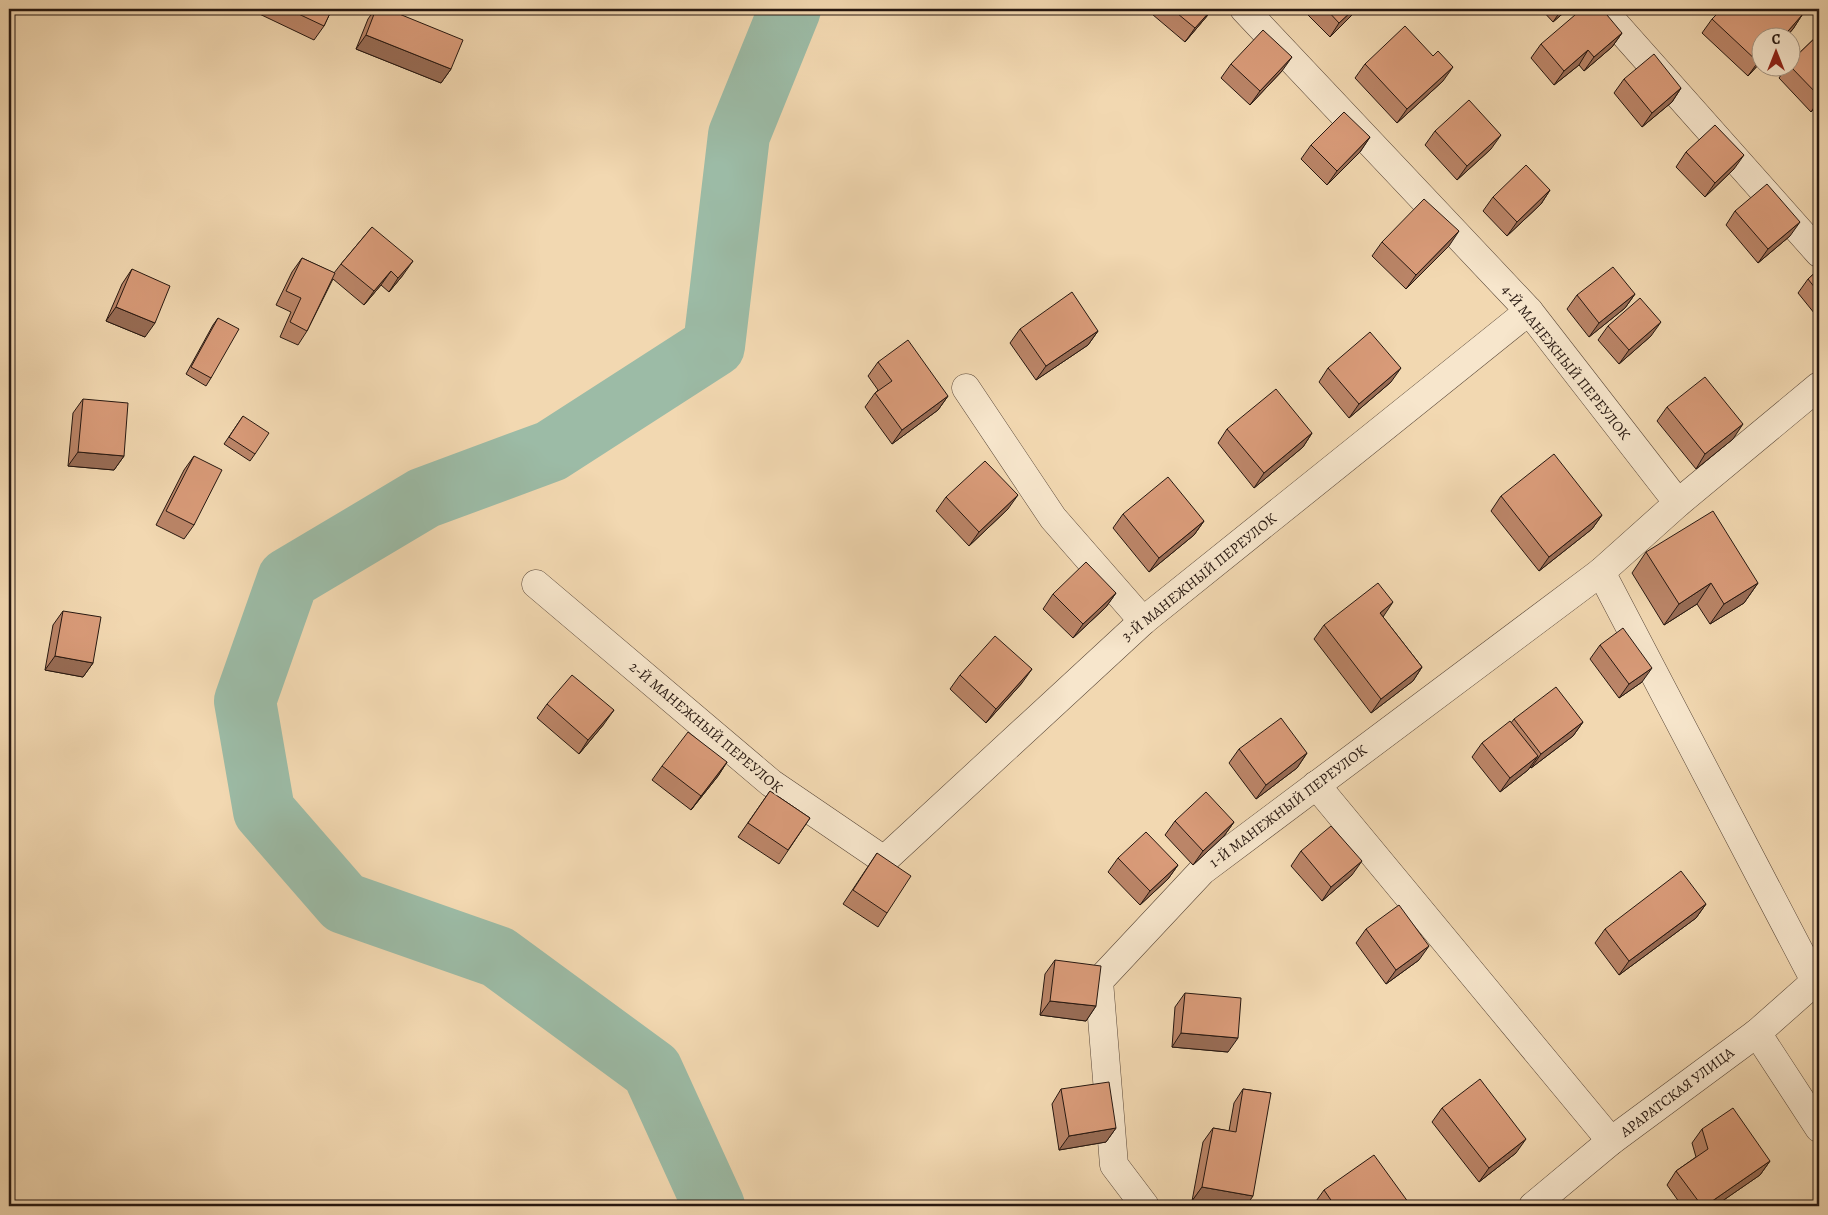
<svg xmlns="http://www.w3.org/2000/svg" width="1828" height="1215" viewBox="0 0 1828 1215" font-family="Alegreya,serif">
<rect width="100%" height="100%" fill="#f2d8b1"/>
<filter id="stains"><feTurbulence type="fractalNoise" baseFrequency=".004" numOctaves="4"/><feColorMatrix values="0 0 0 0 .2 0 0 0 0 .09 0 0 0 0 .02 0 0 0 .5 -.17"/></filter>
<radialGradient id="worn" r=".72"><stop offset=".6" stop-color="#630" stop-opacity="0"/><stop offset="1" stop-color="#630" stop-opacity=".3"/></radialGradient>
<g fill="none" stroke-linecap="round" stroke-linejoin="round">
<!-- river -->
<polyline stroke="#9cbba6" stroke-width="62" points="714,1206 652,1070 498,957 344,903 264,811 245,701 288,579 424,498 551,451 714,346 739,135 790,9"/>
<!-- street casing -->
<g stroke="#594738" stroke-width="29">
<g id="street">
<polyline points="1244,9 1529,311 1678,503"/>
<polyline points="1602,9 1819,253"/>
<polyline points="966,388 1053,518 1143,621"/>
<polyline points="1601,572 1815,981"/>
<polyline points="536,584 771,783 884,860 1143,621 1529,311"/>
<polyline points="1316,785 1611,1141"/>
<polyline points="1757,1033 1819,1128"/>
<polyline points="1145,1206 1114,1165 1099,981 1202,871 1601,572 1678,503 1819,386"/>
<polyline points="1533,1206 1611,1141 1757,1033 1819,978"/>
</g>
</g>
<!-- street -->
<use href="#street" stroke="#f7e6cc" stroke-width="28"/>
</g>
<!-- wall -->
<g fill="#bb8568" stroke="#261710">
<polygon points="249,9 332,9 324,26 314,40"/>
<polygon points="375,9 387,9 451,69 441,83 356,49 368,19"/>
<polygon points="1146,9 1213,9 1185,42"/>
<polygon points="1302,9 1358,9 1330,37"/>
<polygon points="1541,9 1568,9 1553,22"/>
<polygon points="1802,15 1793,29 1785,38 1760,38 1760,63 1748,76 1702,33 1712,19"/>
<polygon points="1622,33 1612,47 1584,71 1579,65 1554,85 1531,58 1541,44"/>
<polygon points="1819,34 1819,104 1811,112 1779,78 1786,68 1790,68 1790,62"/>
<polygon points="1433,56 1443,81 1397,123 1355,78 1365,64"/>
<polygon points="1231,64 1282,71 1250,105 1221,78"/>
<polygon points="1624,79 1681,88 1672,102 1642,127 1614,93"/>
<polygon points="1435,131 1491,149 1457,180 1425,145"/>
<polygon points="1370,137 1360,152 1327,185 1301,159 1311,145"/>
<polygon points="1686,152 1734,169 1705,197 1676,167"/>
<polygon points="1819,162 1819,168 1817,166"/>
<polygon points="1550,190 1541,204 1507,236 1483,211 1493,197"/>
<polygon points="1735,211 1790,236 1758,263 1726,225"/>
<polygon points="372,227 403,275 389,292 381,285 364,305 333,279 307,331 298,345 280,337 291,312 276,305 292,272 302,258 334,273 341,264"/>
<polygon points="1382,242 1449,246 1406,289 1372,256"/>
<polygon points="132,269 145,337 106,321 122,284"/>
<polygon points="1819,269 1819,319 1798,293 1808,279"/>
<polygon points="1635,294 1625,308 1589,337 1567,309 1577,295"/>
<polygon points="218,318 211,378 206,386 186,374 213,325"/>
<polygon points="1608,326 1651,336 1619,364 1598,340"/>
<polygon points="1020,329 1098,331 1088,345 1036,380 1010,343"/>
<polygon points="878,362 948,396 938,410 892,444 865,407 875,393 878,390 868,376"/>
<polygon points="1328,368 1391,382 1349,418 1319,382"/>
<polygon points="83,399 124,456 114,470 68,466 73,413"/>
<polygon points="1667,407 1733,439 1696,469 1657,421"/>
<polygon points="243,416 255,454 250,461 224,444"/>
<polygon points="1227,429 1312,433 1303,447 1254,488 1218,443"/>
<polygon points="194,456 194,525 184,539 156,525 184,470"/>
<polygon points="1501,496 1602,515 1592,529 1539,571 1491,511"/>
<polygon points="946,497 1008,509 969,546 936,511"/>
<polygon points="1123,514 1204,521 1194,535 1149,572 1113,528"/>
<polygon points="1646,552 1758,583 1744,603 1710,624 1697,604 1664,625 1632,573"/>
<polygon points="1116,593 1106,607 1073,638 1043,609 1053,594"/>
<polygon points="63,611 93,663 83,677 45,670 53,625"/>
<polygon points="1383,617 1422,667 1413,681 1371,713 1314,639 1324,625"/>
<polygon points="1600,645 1642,682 1619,698 1590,659"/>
<polygon points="960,675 1022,683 986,723 950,689"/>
<polygon points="547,704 604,724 579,754 537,718"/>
<polygon points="1514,719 1583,722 1573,736 1531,768 1530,767 1528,770 1500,792 1472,757 1482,743 1511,723"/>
<polygon points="1239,749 1307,753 1297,768 1256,799 1229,763"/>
<polygon points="727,762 718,776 691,810 652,780 662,766"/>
<polygon points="770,791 810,818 779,864 738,837"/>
<polygon points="1175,821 1234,822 1224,836 1193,865 1165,835"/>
<polygon points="1301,851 1352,875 1322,901 1291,866"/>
<polygon points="877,853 887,913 878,927 843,904"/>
<polygon points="1118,858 1178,865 1168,879 1140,905 1108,872"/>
<polygon points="1706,904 1696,918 1619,975 1595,943 1605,929"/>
<polygon points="1366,929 1419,960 1386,984 1356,943"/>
<polygon points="1055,960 1096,1006 1086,1021 1040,1015 1045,974"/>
<polygon points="1185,993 1228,1052 1172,1047 1175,1007"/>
<polygon points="1061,1089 1116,1128 1106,1142 1059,1150 1052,1104"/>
<polygon points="1243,1089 1271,1093 1192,1201 1203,1142 1213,1128 1229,1131 1234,1103"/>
<polygon points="1442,1108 1516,1153 1479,1182 1432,1122"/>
<polygon points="1702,1129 1770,1161 1760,1175 1715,1206 1682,1206 1667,1185 1676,1171 1696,1157 1692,1143"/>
<polygon points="1324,1190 1411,1206 1315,1206 1314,1204"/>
</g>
<!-- shaded-wall -->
<g fill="#986c55" stroke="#261710">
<polygon points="1212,9 1213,9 1185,42 1195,28"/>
<polygon points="1354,9 1358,9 1330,37 1339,23"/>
<polygon points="1562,9 1568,9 1553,22"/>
<polygon points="1802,15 1793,29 1785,38 1782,38"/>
<polygon points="1622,33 1612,47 1584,71 1594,57"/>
<polygon points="366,35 451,69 441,83 356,49"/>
<polygon points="1588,50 1579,65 1554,85 1564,71"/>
<polygon points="1292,57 1282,71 1250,105 1260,91"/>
<polygon points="1760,60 1760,63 1748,76 1758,62"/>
<polygon points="1453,67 1443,81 1397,123 1407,109"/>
<polygon points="1681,88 1672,102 1642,127 1652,113"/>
<polygon points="1819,100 1819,104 1811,112"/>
<polygon points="1501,135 1491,149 1457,180 1467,166"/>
<polygon points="1370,137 1360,152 1327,185 1337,171"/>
<polygon points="1744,155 1734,169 1705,197 1715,183"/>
<polygon points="1550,190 1541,204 1507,236 1517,222"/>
<polygon points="1800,222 1790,236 1758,263 1768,249"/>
<polygon points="1459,231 1449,246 1406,289 1416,275"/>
<polygon points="413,261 403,275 389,292 398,278"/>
<polygon points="391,271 381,285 364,305 374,291"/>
<polygon points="1635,294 1625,308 1589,337 1599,323"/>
<polygon points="116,307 155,323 145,337 106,321"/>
<polygon points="1661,322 1651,336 1619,364 1629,350"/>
<polygon points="1098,331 1088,345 1036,380 1046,366"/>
<polygon points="1401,368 1391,382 1349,418 1359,404"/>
<polygon points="948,396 938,410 892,444 902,430"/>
<polygon points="1743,424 1733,439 1696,469 1705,454"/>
<polygon points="1312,433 1303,447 1254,488 1264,473"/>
<polygon points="78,452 124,456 114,470 68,466"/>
<polygon points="1018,495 1008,509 969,546 979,532"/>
<polygon points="1602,515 1592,529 1539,571 1549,557"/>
<polygon points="1204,521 1194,535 1149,572 1159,558"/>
<polygon points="1711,583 1697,604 1664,625 1679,604"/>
<polygon points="1758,583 1744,603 1710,624 1724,604"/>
<polygon points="1116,593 1106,607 1073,638 1083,624"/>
<polygon points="1393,602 1383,617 1380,613"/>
<polygon points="55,656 93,663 83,677 45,670"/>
<polygon points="1422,667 1413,681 1371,713 1381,699"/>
<polygon points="1652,668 1642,682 1619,698 1629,684"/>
<polygon points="1032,669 1022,683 986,723 996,709"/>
<polygon points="614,710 604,724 579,754 588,740"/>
<polygon points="1583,722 1573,736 1531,768 1541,754"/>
<polygon points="1307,753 1297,768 1256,799 1266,785"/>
<polygon points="1538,756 1528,770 1500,792 1510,778"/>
<polygon points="727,762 718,776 691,810 701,796"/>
<polygon points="1234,822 1224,836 1193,865 1203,851"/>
<polygon points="1362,861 1352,875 1322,901 1331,887"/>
<polygon points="1178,865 1168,879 1140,905 1150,891"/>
<polygon points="1706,904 1696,918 1619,975 1629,961"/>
<polygon points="1429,946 1419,960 1386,984 1396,970"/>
<polygon points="1050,1001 1096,1006 1086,1021 1040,1015"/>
<polygon points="1181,1033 1238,1038 1228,1052 1172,1047"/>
<polygon points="1116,1128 1106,1142 1059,1150 1069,1136"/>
<polygon points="1526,1139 1516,1153 1479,1182 1489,1168"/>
<polygon points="1770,1161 1760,1175 1715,1206 1705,1206"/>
<polygon points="1202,1187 1253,1196 1246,1206 1221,1206 1192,1201"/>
</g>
<!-- building -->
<g fill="#d99b79" stroke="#261710">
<polygon points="288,9 332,9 324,26"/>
<polygon points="376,9 387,9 463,40 451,69 366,35"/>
<polygon points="1172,9 1212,9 1195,28"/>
<polygon points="1326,9 1354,9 1339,23"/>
<polygon points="1582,9 1602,9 1622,33 1594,57 1588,50 1564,71 1541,44"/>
<polygon points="1722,9 1796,9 1802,15 1782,38 1760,38 1760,60 1758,62 1712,19"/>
<polygon points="1405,26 1433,56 1438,51 1453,67 1407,109 1365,64"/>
<polygon points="1263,30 1292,57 1260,91 1231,64"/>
<polygon points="1819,34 1819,96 1790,66 1790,62"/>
<polygon points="1654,54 1681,88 1652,113 1624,79"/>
<polygon points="1469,100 1501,135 1467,166 1435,131"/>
<polygon points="1344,112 1370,137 1337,171 1311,145"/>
<polygon points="1715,125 1744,155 1715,183 1686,152"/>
<polygon points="1526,165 1550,190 1517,222 1493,197"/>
<polygon points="1767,184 1800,222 1768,249 1735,211"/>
<polygon points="1424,199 1459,231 1416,275 1382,242"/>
<polygon points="372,227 413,261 398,278 391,271 374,291 341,264"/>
<polygon points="302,258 335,273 307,331 290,322 301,298 286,291"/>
<polygon points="1613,267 1635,294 1599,323 1577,295"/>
<polygon points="132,269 170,286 155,323 116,307"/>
<polygon points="1819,269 1819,293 1808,279"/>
<polygon points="1072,292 1098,331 1046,366 1020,329"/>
<polygon points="1640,298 1661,322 1629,350 1608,326"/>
<polygon points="218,318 239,329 211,378 191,367"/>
<polygon points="1370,332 1401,368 1359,404 1328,368"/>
<polygon points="908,340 948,396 902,430 875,393 892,381 878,362"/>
<polygon points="1705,377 1743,424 1705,454 1667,407"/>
<polygon points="1276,389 1312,433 1264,473 1227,429"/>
<polygon points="83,399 128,403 124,456 78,452"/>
<polygon points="243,416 269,433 255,454 229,437"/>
<polygon points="1554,454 1602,515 1549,557 1501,496"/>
<polygon points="194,456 222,470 194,525 166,511"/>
<polygon points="985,461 1018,495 979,532 946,497"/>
<polygon points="1168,477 1204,521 1159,558 1123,514"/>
<polygon points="1713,511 1758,583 1724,604 1711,583 1679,604 1646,552"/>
<polygon points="1086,562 1116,593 1083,624 1053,594"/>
<polygon points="1378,583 1393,602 1380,613 1422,667 1381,699 1324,625"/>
<polygon points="63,611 101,617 93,663 55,656"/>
<polygon points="1623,628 1652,668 1629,684 1600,645"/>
<polygon points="995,636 1032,669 996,709 960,675"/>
<polygon points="572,675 614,710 588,740 547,704"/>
<polygon points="1556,687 1583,722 1541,754 1514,719"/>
<polygon points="1281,718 1307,753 1266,785 1239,749"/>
<polygon points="1510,721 1538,756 1510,778 1482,743"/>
<polygon points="688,732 727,762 701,796 662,766"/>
<polygon points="770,791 810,818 788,850 748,823"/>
<polygon points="1206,792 1234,822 1203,851 1175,821"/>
<polygon points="1331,826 1362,861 1331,887 1301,851"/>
<polygon points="1146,832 1178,865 1150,891 1118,858"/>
<polygon points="877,853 911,876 887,913 853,890"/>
<polygon points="1681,871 1706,904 1629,961 1605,929"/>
<polygon points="1399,905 1429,946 1396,970 1366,929"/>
<polygon points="1055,960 1101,966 1096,1006 1050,1001"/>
<polygon points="1185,993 1241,998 1238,1038 1181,1033"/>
<polygon points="1480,1079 1526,1139 1489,1168 1442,1108"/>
<polygon points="1109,1082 1116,1128 1069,1136 1061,1089"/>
<polygon points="1243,1089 1271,1093 1253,1196 1202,1187 1213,1128 1236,1132"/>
<polygon points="1733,1108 1770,1161 1705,1206 1702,1206 1676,1171 1708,1149 1702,1129"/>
<polygon points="1374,1155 1411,1206 1335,1206 1324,1190"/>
</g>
<g text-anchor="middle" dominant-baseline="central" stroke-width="4" stroke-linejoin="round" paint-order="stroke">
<!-- street labels -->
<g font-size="15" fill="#261710" stroke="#f7e6cc">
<text transform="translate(1566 362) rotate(51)">4-Й МАНЕЖНЫЙ ПЕРЕУЛОК</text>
<text transform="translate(1199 577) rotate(-39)">3-Й МАНЕЖНЫЙ ПЕРЕУЛОК</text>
<text transform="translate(706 727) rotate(40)">2-Й МАНЕЖНЫЙ ПЕРЕУЛОК</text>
<text transform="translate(1288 806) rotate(-37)">1-Й МАНЕЖНЫЙ ПЕРЕУЛОК</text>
<text transform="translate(1677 1092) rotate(-37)">АРАРАТСКАЯ УЛИЦА</text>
</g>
</g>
<!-- margin -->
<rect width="1828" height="1215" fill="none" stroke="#f2d8b1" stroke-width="30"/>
<rect x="10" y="10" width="1808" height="1195" fill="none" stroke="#261710" stroke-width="2.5"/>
<rect x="15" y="15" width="1798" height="1185" fill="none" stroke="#261710"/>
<!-- north arrow -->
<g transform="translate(1776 52)"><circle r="24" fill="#f7e6cc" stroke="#a39381"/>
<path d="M0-4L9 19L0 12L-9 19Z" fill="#8f2418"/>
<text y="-8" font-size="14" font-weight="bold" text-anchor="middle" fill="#261710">С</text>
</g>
<rect width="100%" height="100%" filter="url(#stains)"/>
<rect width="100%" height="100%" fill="url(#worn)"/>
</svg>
